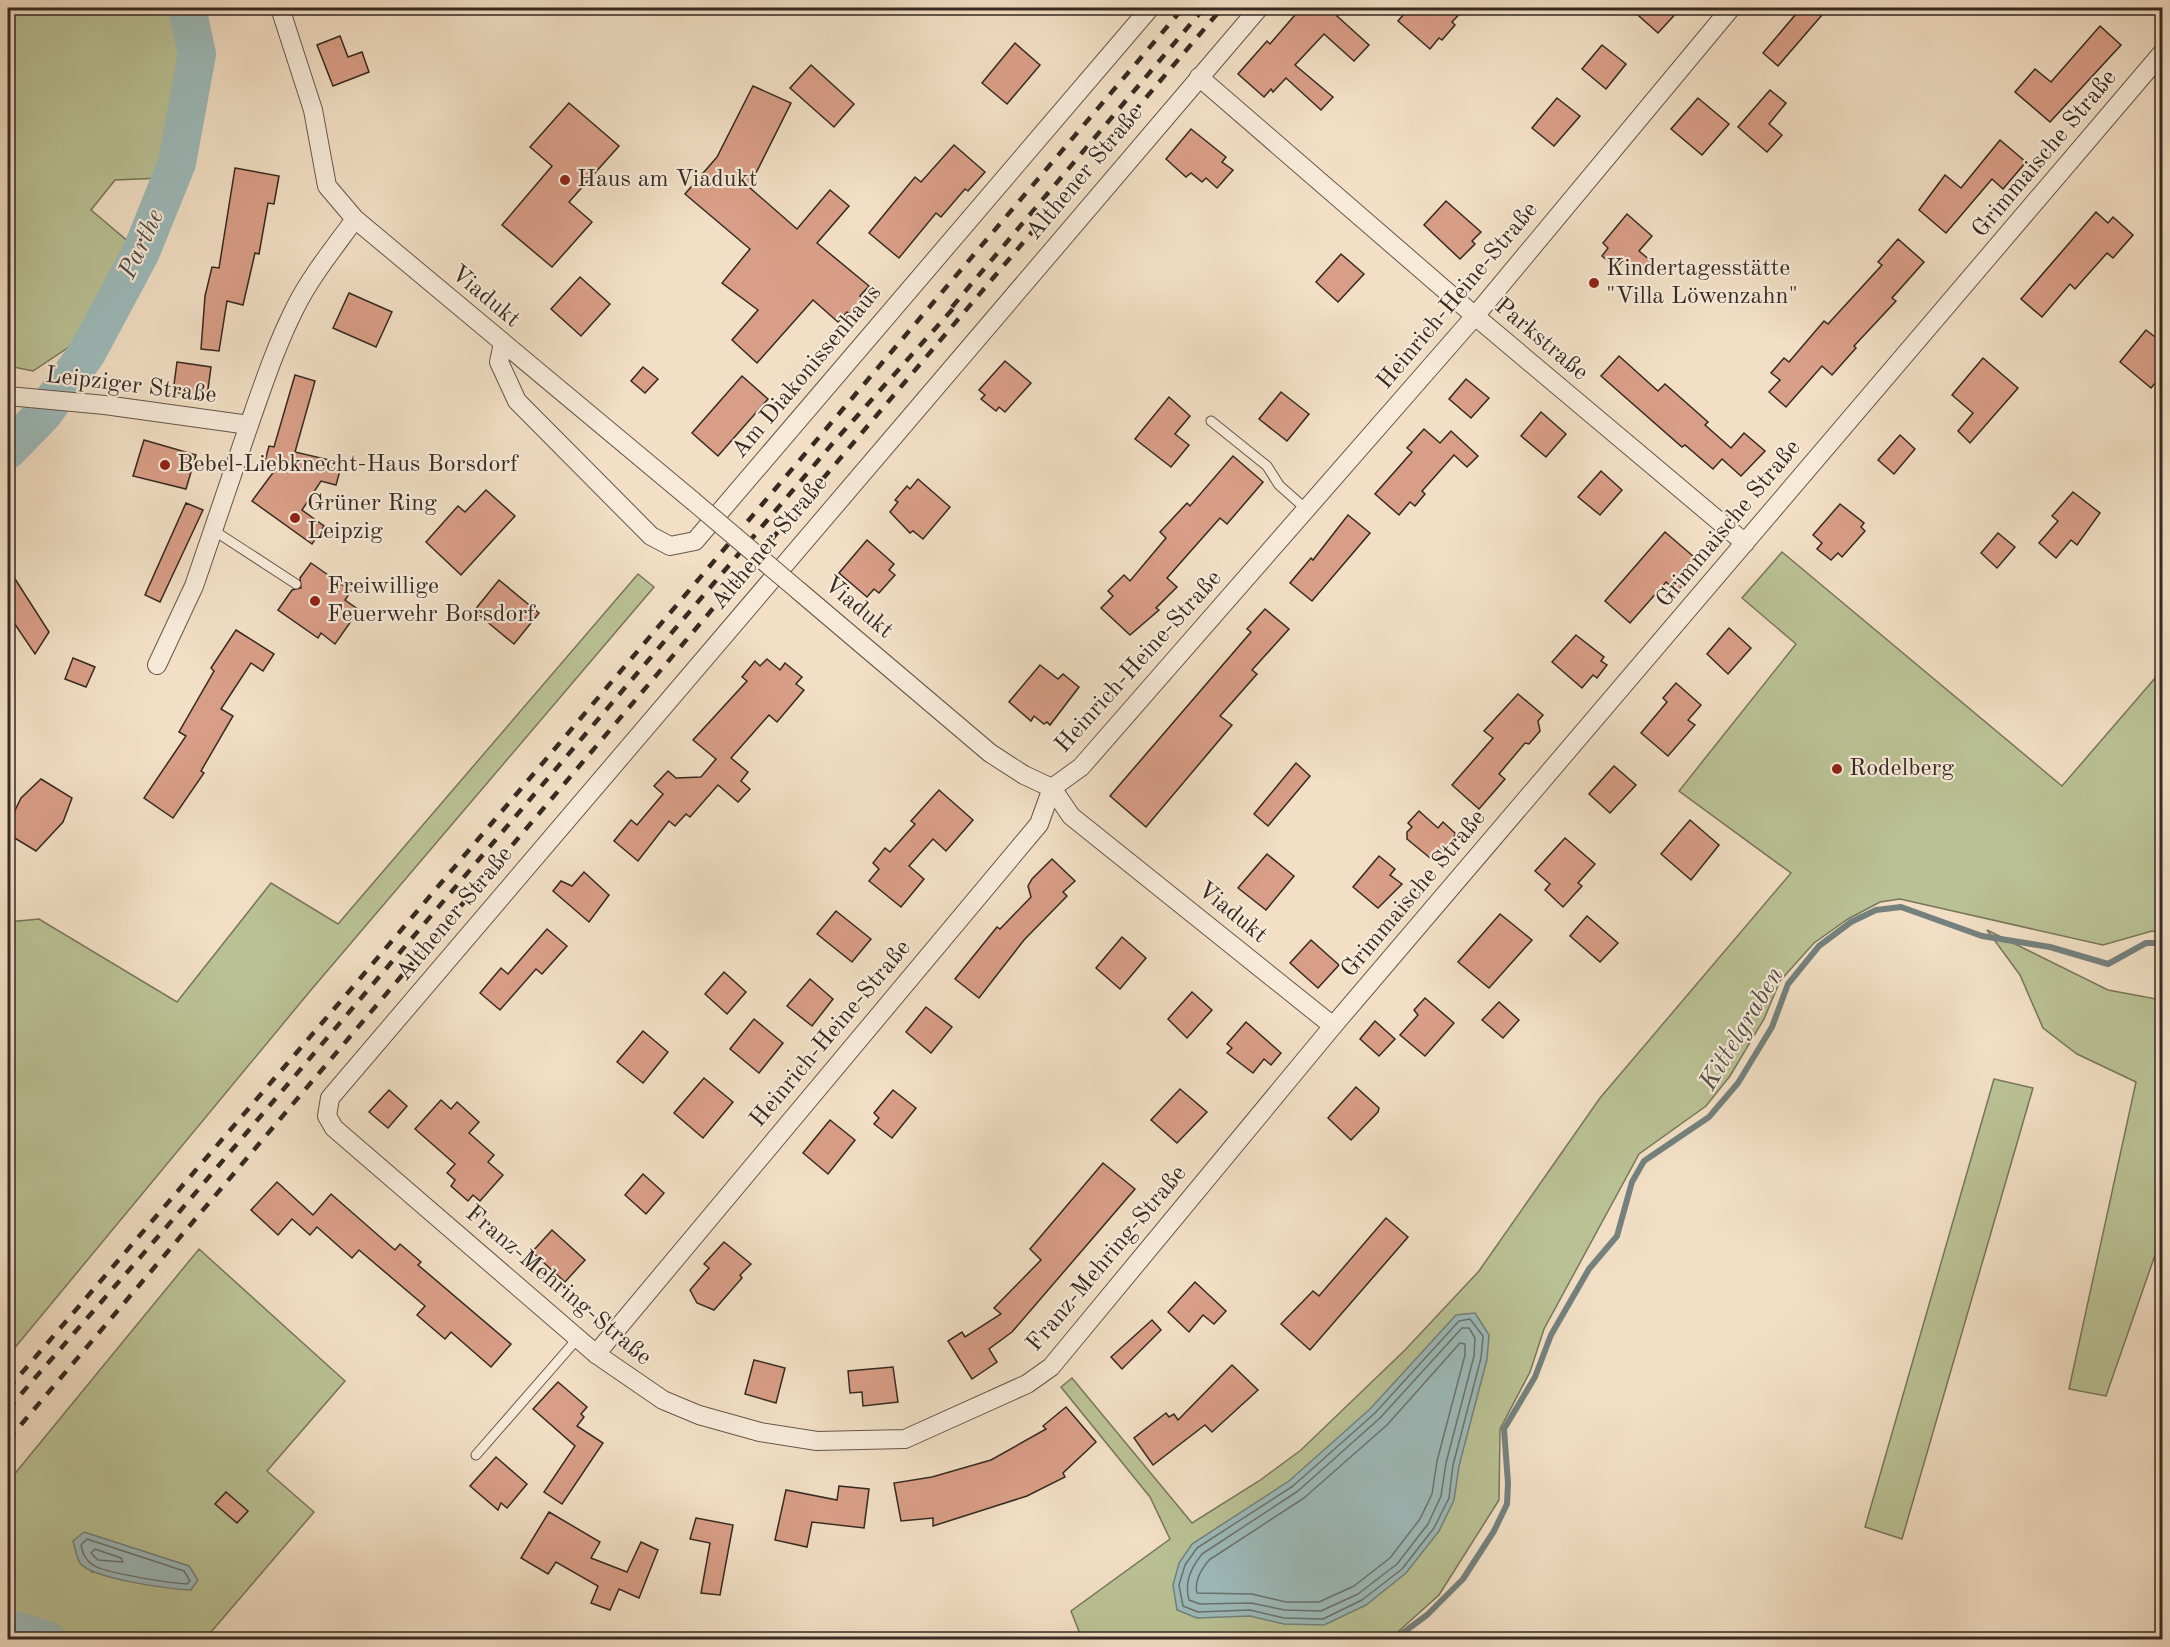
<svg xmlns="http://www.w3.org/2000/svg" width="2170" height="1647" viewBox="0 0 2170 1647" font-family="'Old Standard TT',serif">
<rect width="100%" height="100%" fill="#f2dfc5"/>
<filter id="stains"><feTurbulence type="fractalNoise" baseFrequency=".00333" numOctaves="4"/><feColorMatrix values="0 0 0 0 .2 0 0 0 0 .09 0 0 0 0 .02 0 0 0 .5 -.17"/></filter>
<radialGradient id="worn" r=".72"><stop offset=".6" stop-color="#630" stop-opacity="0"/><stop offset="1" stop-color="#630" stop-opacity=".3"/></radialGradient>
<!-- green -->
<g fill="#bac295" stroke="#78765c" stroke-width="1.5" fill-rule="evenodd">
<polygon points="8,8 181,8 190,60 172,158 162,178 115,180 91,210 130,243 78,341 33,371 8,366"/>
<polygon points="1782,552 2062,786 2162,670 2162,933 2152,931 2103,945 1900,899 1880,902 1848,919 1814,943 1780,981 1764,1019 1730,1076 1706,1106 1639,1154 1544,1329 1530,1372 1500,1429 1499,1500 1439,1595 1390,1639 1082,1639 1071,1611 1170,1539 1150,1497 1061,1387 1072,1378 1192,1523 1259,1481 1301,1450 1405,1350 1479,1271 1600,1098 1791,873 1679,791 1796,644 1742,598"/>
<polygon points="638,574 654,587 311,990 8,1356 8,922 39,919 177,1002 271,883 338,924"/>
<polygon points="1987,930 2108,990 2162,1000 2162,1235 2106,1396 2069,1389 2136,1082 2077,1054 2043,1028 2020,975"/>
<polygon points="1994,1079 2033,1088 1902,1539 1865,1527"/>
<path d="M199 1249 345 1381 267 1471 314 1512 205 1639C141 1639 64 1647 8 1615V1482ZM142 1552 189 1566 91 1572Z"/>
</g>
<!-- water -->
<g fill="#9dbbbb" stroke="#74817e" stroke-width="1.5">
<polygon points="1475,1313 1489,1335 1487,1359 1459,1466 1454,1500 1439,1531 1406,1573 1366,1605 1324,1625 1284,1624 1250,1616 1197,1618 1177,1610 1173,1585 1179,1563 1192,1544 1289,1481 1370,1409 1456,1315"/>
<path d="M84 1532 189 1566 198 1580 191 1590C170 1589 92 1579 80 1563 76 1557 75 1547 73 1541Z"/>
</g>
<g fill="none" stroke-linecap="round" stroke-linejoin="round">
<!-- shore -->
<g stroke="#6a726e" stroke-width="1.5">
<polygon points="1470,1319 1483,1336 1481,1358 1453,1465 1449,1498 1434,1528 1402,1569 1362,1600 1323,1619 1284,1618 1250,1610 1198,1612 1183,1606 1179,1585 1185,1565 1197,1548 1293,1486 1375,1413 1459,1321"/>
<path d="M1462 1328H1469L1475 1338 1474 1356 1446 1463 1441 1496 1428 1524 1397 1564 1358 1594 1321 1611 1285 1610 1251 1603 1200 1604 1189 1600C1184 1582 1191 1568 1202 1554L1298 1491 1380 1418Z"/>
<path d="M1460 1343 1465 1344V1355L1437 1461 1432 1494 1420 1519 1390 1558 1354 1586 1319 1602H1286L1252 1594 1197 1593C1194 1581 1201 1570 1209 1560L1304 1498 1387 1425Z"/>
<path d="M87 1539 184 1571 190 1581 187 1584C170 1583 104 1573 93 1565 85 1560 83 1554 81 1545Z"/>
<polygon points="95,1549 121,1558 123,1562 98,1560 91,1553"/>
</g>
<!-- stream -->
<polyline stroke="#74817e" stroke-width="6" points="1393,1640 1427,1615 1463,1579 1494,1531 1507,1504 1508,1483 1504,1429 1535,1377 1551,1335 1589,1269 1617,1236 1632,1182 1644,1161 1709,1117 1738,1083 1772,1027 1788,984 1819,946 1851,922 1876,910 1901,907 1982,936 2050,947 2108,964 2146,943 2162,943"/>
<!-- river -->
<g stroke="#9dbbbb" stroke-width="38">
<polyline points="8,450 44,413 87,353 141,252 177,163 197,54 187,8"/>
<polyline points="8,1628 47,1640"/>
</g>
</g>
<!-- building -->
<g fill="#d99e87" stroke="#362922" stroke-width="1.5">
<polygon points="1301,8 1345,8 1337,16 1369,45 1354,61 1324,34 1295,65 1333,97 1321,110 1286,78 1273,92 1271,89 1264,97 1238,74 1267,41 1270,44"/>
<polygon points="1409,8 1465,8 1452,22 1455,25 1442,40 1439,38 1430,49 1398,21"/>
<polygon points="1630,8 1681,8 1658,33"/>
<polygon points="1801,8 1828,8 1778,66 1763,53"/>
<polygon points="2100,26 2121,45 2050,122 2015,92 2035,69 2051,82"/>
<polygon points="340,36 348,57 362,52 369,72 333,86 317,45"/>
<polygon points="1015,43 1040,65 1007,104 982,83"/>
<polygon points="1602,45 1626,64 1606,89 1582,69"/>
<polygon points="811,65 854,104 834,127 790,88"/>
<polygon points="753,86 791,103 749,187 797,229 830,190 849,206 817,243 869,286 860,296 866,301 853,317 847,312 838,322 813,300 757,363 732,340 758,310 722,283 750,249 685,194 717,157"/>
<polygon points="1770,90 1786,103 1769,124 1782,135 1767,152 1738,127"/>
<polygon points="1557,98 1580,116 1554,146 1532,128"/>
<polygon points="1698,98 1729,124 1702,155 1671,129"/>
<polygon points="569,103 619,146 569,202 592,222 552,267 502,225 552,166 530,147"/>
<polygon points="1191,129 1226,157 1222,162 1233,170 1217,188 1206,178 1202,182 1191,173 1186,177 1166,159"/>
<polygon points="2000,140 2026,162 2003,189 1992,179 1946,233 1919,210 1945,175 1961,188"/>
<polygon points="954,145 985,172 968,191 965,189 941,217 936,213 899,258 869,233 915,177 921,182"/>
<polygon points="235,168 279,176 274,204 268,203 259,254 255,253 243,305 227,301 219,351 201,349 205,296 212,267 219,268"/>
<polygon points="1446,201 1481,232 1472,241 1475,244 1460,259 1424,225"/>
<polygon points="2096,212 2108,223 2113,217 2133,235 2113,258 2107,253 2075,289 2070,284 2042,317 2021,299"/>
<polygon points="1627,214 1652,236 1639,251 1651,261 1640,275 1623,260 1616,268 1602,256 1608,248 1603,243"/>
<polygon points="1898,239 1924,262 1892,298 1896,301 1854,346 1856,348 1832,375 1822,366 1786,407 1769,392 1780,380 1771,373 1784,358 1789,362 1824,321 1828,324 1882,265 1878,262"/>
<polygon points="1341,254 1364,274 1338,302 1316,282"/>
<polygon points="580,277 610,304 581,336 551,309"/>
<polygon points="349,293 392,312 376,347 333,328"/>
<polygon points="2146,330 2163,343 2163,374 2151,388 2120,362"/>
<polygon points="1619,356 1658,391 1665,384 1708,422 1705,425 1731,448 1744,433 1765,451 1741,476 1722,459 1713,469 1685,445 1682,447 1601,376"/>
<polygon points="1983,358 2018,388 1970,443 1958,431 1973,413 1952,395"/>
<polygon points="1005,361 1031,383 1005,412 999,407 996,411 981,399 985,395 979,390"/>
<polygon points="177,362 211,367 207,397 173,392"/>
<polygon points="643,367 658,379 645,393 631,381"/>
<polygon points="295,375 315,381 295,452 342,463 336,485 321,481 302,510 324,526 312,544 252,501 275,470 263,468 269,446 274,447"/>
<polygon points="742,376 768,399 718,456 692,433"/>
<polygon points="1466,379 1489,398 1471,418 1449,399"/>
<polygon points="1281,392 1309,414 1287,441 1259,419"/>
<polygon points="1169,397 1190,416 1175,434 1189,445 1171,467 1135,439"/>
<polygon points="1541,412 1566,434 1546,457 1521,436"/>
<polygon points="1424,429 1440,443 1451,431 1478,456 1467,467 1454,455 1422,491 1425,494 1415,506 1410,502 1399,515 1375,494 1412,452 1407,448"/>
<polygon points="1900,435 1915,449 1894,474 1878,460"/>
<polygon points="144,440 196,455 186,489 133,476"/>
<polygon points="1233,456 1263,482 1227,524 1220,518 1167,578 1177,587 1156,608 1159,610 1130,635 1101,608 1113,596 1108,591 1124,575 1130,581 1166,538 1160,532 1187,503 1190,506"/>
<polygon points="1601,471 1622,490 1600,515 1578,497"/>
<polygon points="918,479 950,507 923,539 913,531 910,533 890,512 898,502 895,500 907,486 910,489"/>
<polygon points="486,490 515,516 461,575 426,542 458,506 465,512"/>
<polygon points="2073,492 2100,513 2077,545 2071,540 2056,558 2039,543 2058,521 2052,516"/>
<polygon points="186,503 203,510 160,602 145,595"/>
<polygon points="1840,504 1864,523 1861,527 1865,531 1842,557 1838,553 1831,560 1817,549 1822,543 1813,535"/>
<polygon points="1348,515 1370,533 1312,601 1290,583 1311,558 1313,560"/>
<polygon points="1665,532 1694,557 1687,566 1694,572 1677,592 1666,582 1630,623 1605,601"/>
<polygon points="1998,533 2015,547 1997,568 1981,553"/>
<polygon points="867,540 894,564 889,570 895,575 879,593 874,589 867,597 839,573"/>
<polygon points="311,563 351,591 345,600 359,610 335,644 321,633 318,638 278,610 292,590 301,588 300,578"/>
<polygon points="8,568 49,632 35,654 8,614"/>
<polygon points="499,580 539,613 514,644 474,611"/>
<polygon points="1265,609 1289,629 1252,670 1257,674 1220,716 1232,725 1146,827 1110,796 1251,632 1247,629"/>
<polygon points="1729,628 1751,648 1728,674 1707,654"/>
<polygon points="236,630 274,654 263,671 251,663 221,709 233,716 201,771 204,773 173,818 144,798 186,736 179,732 214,671 211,668"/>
<polygon points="1576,635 1604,657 1601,661 1607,665 1597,678 1593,675 1582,688 1552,662"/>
<polygon points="73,658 95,667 86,687 65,679"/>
<polygon points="767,659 780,670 785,663 802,677 796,684 804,690 777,722 769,715 731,758 748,772 741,781 750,789 738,802 718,785 690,817 686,814 675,826 669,821 638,861 614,841 631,820 637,825 663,794 654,786 668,771 676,778 701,777 716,759 693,740 747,681 742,677 755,661 760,666"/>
<polygon points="1040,665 1058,679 1063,674 1079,687 1050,725 1047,722 1044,724 1034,716 1031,721 1009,702"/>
<polygon points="1676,683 1701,705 1688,720 1695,725 1668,756 1641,733 1667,702 1663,698"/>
<polygon points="1518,694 1543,715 1538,721 1540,731 1529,744 1525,743 1499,774 1505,779 1479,809 1452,785 1493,738 1484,731"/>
<polygon points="1296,763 1310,776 1268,826 1254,814"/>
<polygon points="1614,766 1636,785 1610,813 1589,794"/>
<polygon points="41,779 72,798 63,822 36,851 8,834 8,825 21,798"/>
<polygon points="939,790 973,820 946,851 933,839 909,866 924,879 901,907 869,881 879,869 873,863 885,848 890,852 915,824 911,821"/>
<polygon points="1419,811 1438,828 1443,822 1456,834 1435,862 1407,839 1407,832 1412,827 1408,823"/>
<polygon points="1690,820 1719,845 1691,880 1661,854"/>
<polygon points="1565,838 1595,864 1578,883 1582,886 1563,907 1545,890 1550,884 1535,871"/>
<polygon points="1267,854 1294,876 1266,910 1238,888"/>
<polygon points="1379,856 1395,869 1390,875 1402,884 1378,908 1353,887"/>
<polygon points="1052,859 1075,881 1063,892 1067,896 1024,940 979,998 955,979 997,927 1000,929 1031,897 1028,886 1032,879"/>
<polygon points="584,872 609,895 589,922 553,891 561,881 572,886"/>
<polygon points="836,911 871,939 852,962 817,934"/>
<polygon points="1500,914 1532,940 1489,988 1458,962"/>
<polygon points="1587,916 1618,943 1600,962 1570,936"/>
<polygon points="547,929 567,946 542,974 536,969 500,1010 480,993 501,968 508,974"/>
<polygon points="1122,937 1146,958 1120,989 1096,968"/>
<polygon points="1311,940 1339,965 1318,988 1290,963"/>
<polygon points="724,972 746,992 727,1014 705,994"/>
<polygon points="810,979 833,999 812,1026 787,1006"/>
<polygon points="1192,992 1212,1010 1187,1038 1168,1019"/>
<polygon points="1425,998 1454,1023 1425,1056 1400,1035 1418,1015 1414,1010"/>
<polygon points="1499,1002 1519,1020 1503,1038 1482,1020"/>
<polygon points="926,1007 952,1027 931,1053 906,1032"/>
<polygon points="754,1019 783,1043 759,1073 730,1049"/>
<polygon points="1375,1021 1395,1039 1379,1056 1360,1039"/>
<polygon points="1246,1022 1281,1053 1271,1065 1264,1059 1253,1073 1227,1053 1232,1048 1227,1044"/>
<polygon points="643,1031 668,1052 643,1083 617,1062"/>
<polygon points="704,1078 733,1102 703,1138 674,1113"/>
<polygon points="1356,1087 1379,1108 1378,1112 1351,1140 1328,1118"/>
<polygon points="1180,1089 1207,1112 1177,1143 1151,1120"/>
<polygon points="389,1090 407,1106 388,1128 369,1112"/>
<polygon points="893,1090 916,1108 892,1138 874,1124 879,1118 874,1113"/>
<polygon points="441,1100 451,1109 457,1102 479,1122 469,1133 494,1155 488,1162 503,1175 480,1201 473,1195 468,1201 451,1186 455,1180 447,1173 455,1164 415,1129"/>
<polygon points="830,1120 855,1140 828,1174 803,1153"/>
<polygon points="1103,1163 1135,1189 1012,1332 989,1349 997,1362 972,1379 948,1341 962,1332 965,1337 1001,1314 994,1308 1041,1260 1030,1249"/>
<polygon points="643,1174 664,1193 646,1214 625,1195"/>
<polygon points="277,1182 313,1215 331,1194 395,1250 400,1244 421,1262 418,1265 511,1344 491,1367 451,1332 445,1339 417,1315 425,1306 359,1250 352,1258 317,1227 310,1235 292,1219 278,1235 251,1210"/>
<polygon points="1386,1218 1408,1237 1310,1350 1281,1324 1313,1291 1319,1296"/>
<polygon points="552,1230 585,1260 565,1282 532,1252"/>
<polygon points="724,1242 751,1264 740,1275 742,1278 714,1310 697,1303 690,1290 709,1268 704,1264"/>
<polygon points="1195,1282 1226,1311 1214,1324 1203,1315 1189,1332 1168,1312"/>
<polygon points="1152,1320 1161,1330 1122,1369 1111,1357"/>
<polygon points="754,1360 785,1368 776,1403 745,1394"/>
<polygon points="1232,1365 1258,1390 1212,1432 1205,1425 1153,1465 1134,1438 1166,1413 1169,1417 1174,1414 1178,1420"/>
<polygon points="893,1367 898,1402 863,1406 862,1392 850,1393 848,1371"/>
<polygon points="558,1382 587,1407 581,1414 584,1417 577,1426 603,1443 562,1504 544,1492 575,1446 533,1409"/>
<polygon points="1066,1407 1096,1442 1063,1473 1065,1477 1027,1496 933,1526 933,1518 901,1521 894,1483 932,1477 991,1460 1046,1429 1043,1426"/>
<polygon points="496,1457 527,1484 507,1508 501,1503 498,1510 470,1486"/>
<polygon points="839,1486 869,1489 864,1528 812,1522 807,1547 775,1540 786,1490 837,1500"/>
<polygon points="226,1492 248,1511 237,1523 215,1504"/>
<polygon points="549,1512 600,1542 591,1558 627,1572 641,1542 658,1550 639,1598 619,1589 610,1610 591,1603 598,1586 556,1562 548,1574 521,1558"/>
<polygon points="696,1518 733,1525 720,1595 701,1593 710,1543 690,1539"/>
</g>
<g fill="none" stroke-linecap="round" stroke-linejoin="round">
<!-- lane casing -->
<g stroke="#65564b" stroke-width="11">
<g id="lane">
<polyline points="1211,421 1267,466 1279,485 1306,509"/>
<polyline points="213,530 296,584"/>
<polyline points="476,1455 578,1338"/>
</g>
</g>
<!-- street casing -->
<g stroke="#65564b" stroke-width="20">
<g id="street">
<polyline points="280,8 313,110 327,186 355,219 693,501"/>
<polyline points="1259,8 330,1098 327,1116 334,1128 596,1354 663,1400 699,1415 760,1432 817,1441 905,1439 1027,1384 1051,1367 1333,1026 2162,53"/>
<polyline points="1199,77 1475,316 1745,543"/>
<polyline points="503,343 499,362 517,401 651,536 670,546 695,541 1150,8"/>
<path d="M8 396 105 405 249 425C263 385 276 346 295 308 311 276 334 248 355 219"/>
<polyline points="799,591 990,753 1024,775 1052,788 1071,816 1333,1026"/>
<polyline points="157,665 194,586 249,425"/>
<polyline points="596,1354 1039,824 1052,788 1081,767 1475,316 1731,8"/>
</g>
</g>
<!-- lane -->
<use href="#lane" stroke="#f7ead9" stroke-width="9"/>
<!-- street -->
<use href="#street" stroke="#f7ead9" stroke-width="18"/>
<!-- rail -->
<g stroke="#362922" stroke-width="4.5" stroke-dasharray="10 10" stroke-linecap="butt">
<polyline points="952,307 1204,8"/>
<polyline points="8,1389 352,988 1183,8"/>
<polyline points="8,1409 163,1231 833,443 958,303"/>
<polyline points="8,1440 1222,8"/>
</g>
<!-- street-bridge casing -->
<g stroke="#65564b" stroke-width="20" stroke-linecap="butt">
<polyline id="street-bridge" points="693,501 799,591"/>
</g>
<!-- street-bridge -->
<use href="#street-bridge" stroke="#f7ead9" stroke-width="18"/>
</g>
<!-- markers -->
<g fill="#8f2418" stroke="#f7ead9" stroke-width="2">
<circle cx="565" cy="180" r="6"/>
<circle cx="1594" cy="283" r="6"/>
<circle cx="165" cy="465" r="6"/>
<circle cx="295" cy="518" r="6"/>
<circle cx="315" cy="601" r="6"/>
<circle cx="1837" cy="769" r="6"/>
</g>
<g text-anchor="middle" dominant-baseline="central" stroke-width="4.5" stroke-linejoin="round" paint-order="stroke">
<!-- street labels -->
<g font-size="24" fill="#362922" stroke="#f7ead9">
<text transform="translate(2045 154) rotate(-50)">Grimmaische Straße</text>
<text transform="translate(1085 173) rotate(-50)">Althener Straße</text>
<text transform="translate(1458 296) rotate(-50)">Heinrich-Heine-Straße</text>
<text transform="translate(485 297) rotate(40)">Viadukt</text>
<text transform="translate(1541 340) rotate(40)">Parkstraße</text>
<text transform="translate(807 372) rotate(-50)">Am Diakonissenhaus</text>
<text transform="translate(131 386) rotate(7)">Leipziger Straße</text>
<text transform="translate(1729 524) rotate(-50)">Grimmaische Straße</text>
<text transform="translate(770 543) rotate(-50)">Althener Straße</text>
<text transform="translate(858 608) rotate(40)">Viadukt</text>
<text transform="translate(1139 662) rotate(-48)">Heinrich-Heine-Straße</text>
<text transform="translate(1414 894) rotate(-50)">Grimmaische Straße</text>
<text transform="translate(1232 913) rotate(39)">Viadukt</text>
<text transform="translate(455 914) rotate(-50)">Althener Straße</text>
<text transform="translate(831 1034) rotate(-50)">Heinrich-Heine-Straße</text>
<text transform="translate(1107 1259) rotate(-50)">Franz-Mehring-Straße</text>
<text transform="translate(558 1286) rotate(40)">Franz-Mehring-Straße</text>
</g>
<!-- poi labels -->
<g font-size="24" fill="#362922" stroke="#f7ead9" text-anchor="start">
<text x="577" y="180">Haus am Viadukt</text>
<text x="1606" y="269">Kindertagesstätte<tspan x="1606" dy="28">"Villa Löwenzahn"</tspan></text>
<text x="177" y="465">Bebel-Liebknecht-Haus Borsdorf</text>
<text x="307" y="504">Grüner Ring<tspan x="307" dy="28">Leipzig</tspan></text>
<text x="327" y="587">Freiwillige<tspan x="327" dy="28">Feuerwehr Borsdorf</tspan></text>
<text x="1849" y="769">Rodelberg</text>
</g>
<!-- water labels -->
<g font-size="26" font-style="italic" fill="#504e48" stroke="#f7ead9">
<text transform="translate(142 244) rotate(-65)">Parthe</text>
<text transform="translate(1742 1029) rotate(-59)">Kittelgraben</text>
</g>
</g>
<!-- margin -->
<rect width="2170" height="1647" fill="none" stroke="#f2dfc5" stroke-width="30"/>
<rect x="9" y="9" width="2152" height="1629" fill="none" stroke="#362922" stroke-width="3"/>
<rect x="15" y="15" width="2140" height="1617" fill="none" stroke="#362922" stroke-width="1.5"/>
<rect width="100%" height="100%" filter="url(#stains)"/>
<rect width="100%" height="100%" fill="url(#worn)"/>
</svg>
